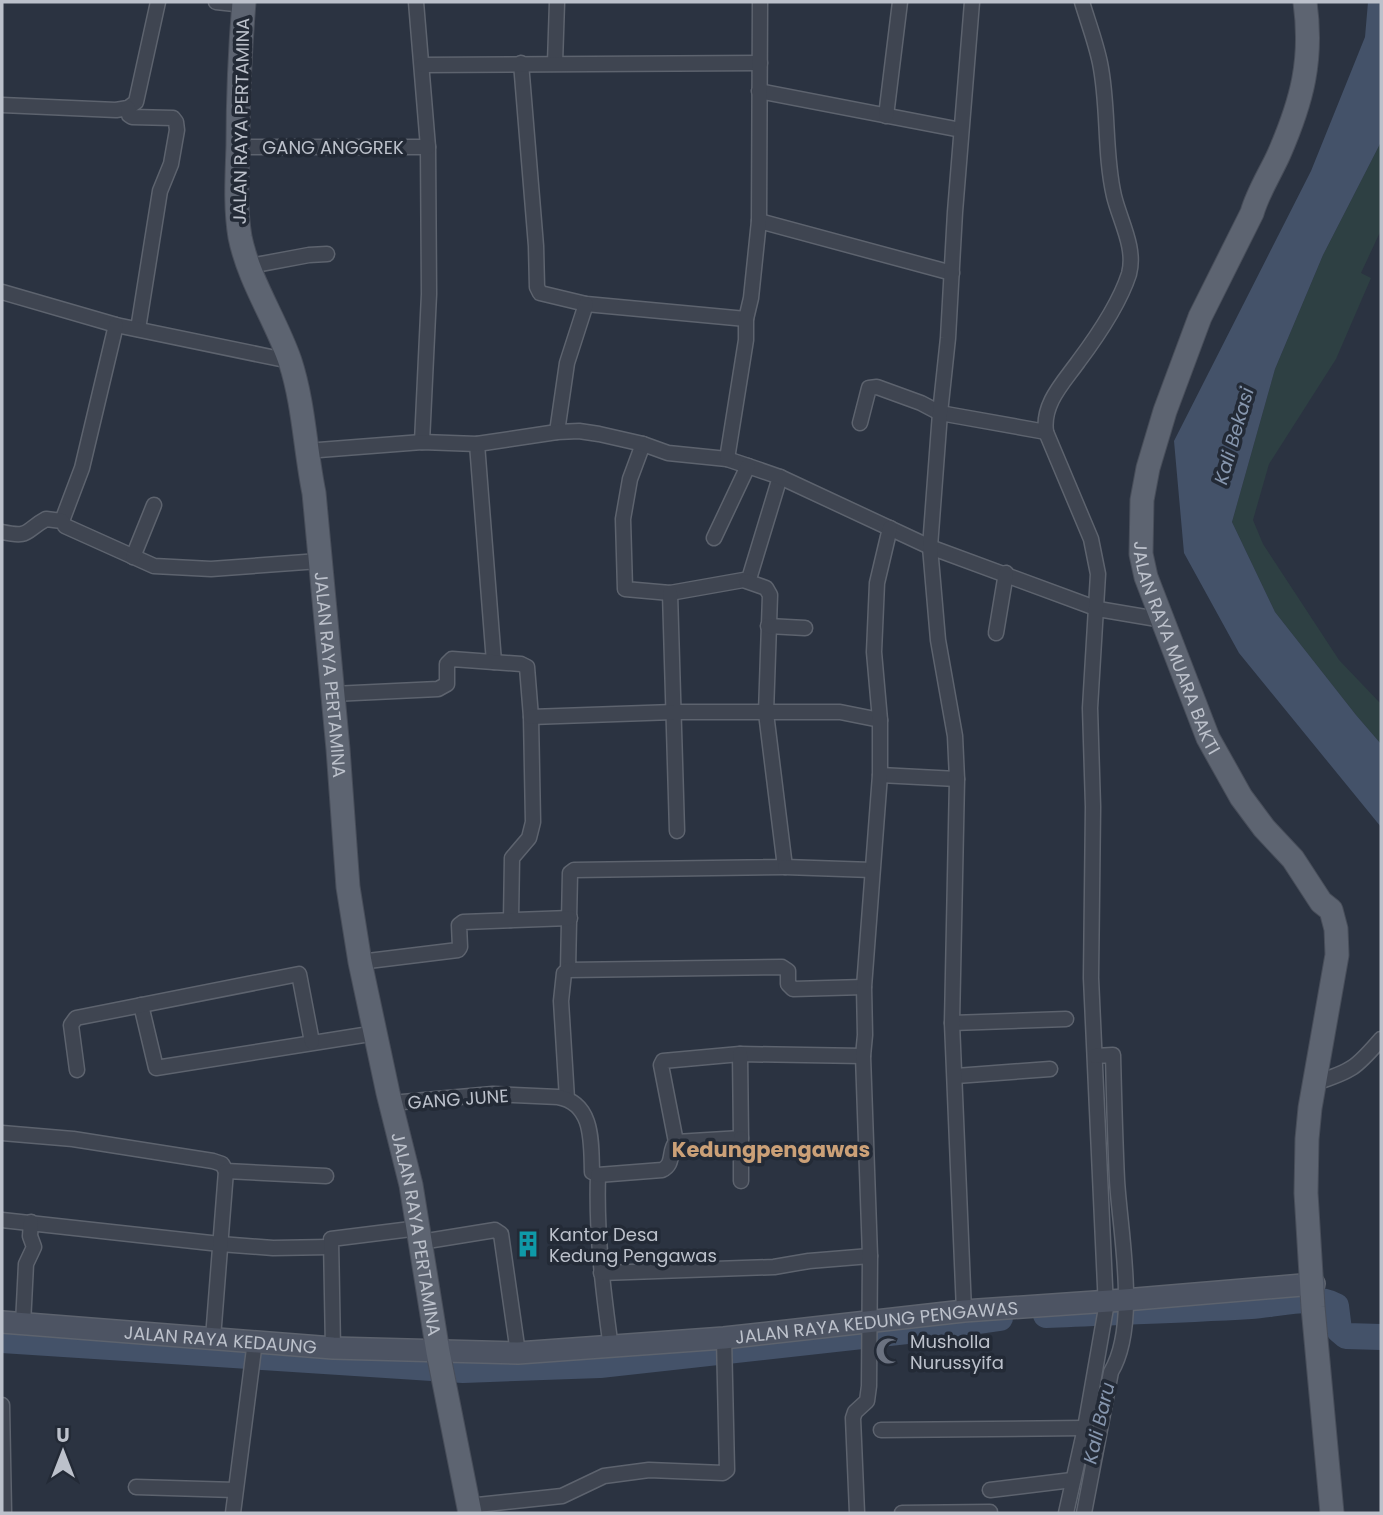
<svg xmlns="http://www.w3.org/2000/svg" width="1383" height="1515" viewBox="0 0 1383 1515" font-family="Poppins,sans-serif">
<rect width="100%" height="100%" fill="#2b3341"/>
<!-- green -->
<polygon fill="#2e4043" points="1381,142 1381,230 1361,273 1371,278 1336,359 1269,464 1253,520 1263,544 1339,660 1381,704 1381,744 1356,715 1275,612 1232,522 1275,369 1323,255"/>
<!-- water -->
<polygon fill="#445269" points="1368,2 1381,2 1381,142 1323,255 1275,369 1232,522 1275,612 1356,715 1381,744 1381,827 1239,653 1184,553 1174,441 1311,171 1365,37"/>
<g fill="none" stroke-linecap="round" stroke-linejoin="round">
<!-- river -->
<g stroke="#445269" stroke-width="26">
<path d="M1046 1315C1114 1312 1183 1310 1251 1306 1277 1305 1313 1293 1336 1306L1339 1330 1346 1336 1381 1337"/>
<polyline points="2,1340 463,1370 600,1365 916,1330 1000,1318"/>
</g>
<!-- street casing -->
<g stroke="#5d636e" stroke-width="17">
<g id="street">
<polyline points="216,2 244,5"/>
<polyline points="416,2 428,147 429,294 422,442"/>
<polyline points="521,63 536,246 537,287 540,293 586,304 746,319"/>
<polyline points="555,63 557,2"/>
<polyline points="422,65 760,63"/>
<polyline points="759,91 961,130"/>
<polyline points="2,105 116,110 128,108 136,102 158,2"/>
<polyline points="128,108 129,115 132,117 173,118 176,122 177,130 171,164 160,191 138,329"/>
<polyline points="886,116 900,2"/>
<polyline points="238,147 428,147"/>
<polyline points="759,221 952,273"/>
<polyline points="250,266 309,255 327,254"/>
<polyline points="2,292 116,325 290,361"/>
<polyline points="860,423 869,388 877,387 921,403 940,413 1046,432"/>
<polyline points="557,432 567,363 586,304"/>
<polyline points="477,444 494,662"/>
<polyline points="643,444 630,479 623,519 625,589 670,593 749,579 780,477"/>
<polyline points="306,451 422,442 477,444 557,432 579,431 599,434 643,444 668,453 727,459 748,466 780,477 930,547 1098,609 1163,620"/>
<polyline points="727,459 746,340 746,319 751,298 759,221 760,2"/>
<polyline points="62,521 82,468 116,325"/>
<path d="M2 532C31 538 24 531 46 519L62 521 65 526 154 566 211 569 319 561"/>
<polyline points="714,538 748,466"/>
<polyline points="133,557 154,505"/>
<polyline points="746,581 766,588 770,595 766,713 785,867 574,870 570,873 568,970 782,967 788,971 788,984 793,989 864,987"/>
<polyline points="670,593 677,831"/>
<polyline points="768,626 805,628"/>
<polyline points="996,633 1006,573"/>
<polyline points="333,694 438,689 447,684 447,664 452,659 521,664 527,667 531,717 533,822 529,838 512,858 511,920"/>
<polyline points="531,717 674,712 840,712 880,720"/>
<polyline points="880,775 957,779"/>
<polyline points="785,867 872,870"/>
<polyline points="360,962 458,950 460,947 459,925 463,922 570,918"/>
<polyline points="141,1005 156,1068 376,1033"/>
<polyline points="952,1023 1066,1019"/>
<polyline points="77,1070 71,1025 76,1018 299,974 312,1042"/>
<polyline points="956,1076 1050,1069"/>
<path d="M1315 1083C1352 1071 1356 1068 1381 1039"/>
<polyline points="567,1099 561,1001 564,973 568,970"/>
<path d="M391 1103 493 1094 558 1097C594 1103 591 1143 592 1172L598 1175C596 1234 603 1290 611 1348"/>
<polyline points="2,1133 73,1139 213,1161 222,1164 226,1171 326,1176"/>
<polyline points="676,1142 661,1065 663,1061 740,1054 863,1056"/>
<path d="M598 1175 662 1170C675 1164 668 1151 676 1142L741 1138 740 1054"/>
<polyline points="741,1181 741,1138"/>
<polyline points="2,1220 220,1244 273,1248 330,1247"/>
<polyline points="421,1242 495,1230 501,1234 518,1353"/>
<polyline points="601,1273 774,1267 809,1261 870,1256"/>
<polyline points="964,1311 952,1023 957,779 955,736 938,640 930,547 940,413 948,338 955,212 972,2"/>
<polyline points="23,1324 26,1264 34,1247 30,1236 31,1222"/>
<polyline points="213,1338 226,1171"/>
<polyline points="333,1348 331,1239 419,1228"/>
<polyline points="2,1405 4,1513"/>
<polyline points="881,1430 1085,1428"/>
<polyline points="136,1487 235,1490"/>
<polyline points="990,1490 1072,1480"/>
<polyline points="468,1506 562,1496 604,1476 649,1470 723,1473 727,1470 724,1338"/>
<polyline points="233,1513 255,1341"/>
<polyline points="857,1513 853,1418 855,1412 867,1401 869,1386 870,1256 863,1056 865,1035 864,987 880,775 880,720 874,652 877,583 890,528"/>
<polyline points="902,1513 990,1512"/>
<path d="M1066 1513 1085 1428 1106 1308 1091 978 1093 807 1090 708 1098 574 1091 539 1046 432C1042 404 1063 383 1078 362 1096 338 1120 302 1129 274 1136 248 1120 221 1114 196 1104 153 1109 107 1100 63 1096 43 1088 22 1082 2"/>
<path d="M1084 1513 1111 1372C1139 1325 1120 1233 1117 1180 1115 1138 1114 1097 1113 1055L1095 1056"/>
</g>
</g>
<!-- secondary casing -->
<g stroke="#5d636e" stroke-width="24">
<g id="secondary">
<path id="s1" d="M2 1322 333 1348 518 1353 724 1338 964 1311 1124 1300 1314 1284"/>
</g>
</g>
<!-- primary casing -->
<g stroke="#484e5a" stroke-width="25">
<g id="primary">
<path id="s2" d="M244 2C240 50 238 98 238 146 237 176 235 207 240 237 249 281 276 320 290 361 304 404 305 449 314 493L338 749 348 887 360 962 388 1093 411 1185 438 1352 470 1513"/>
<path id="s3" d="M1305 2C1313 60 1302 101 1279 154 1270 174 1258 192 1252 213L1200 317 1165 411 1148 468 1142 500 1141 554 1146 577 1208 738 1241 797 1264 828 1293 859 1321 902 1331 910 1336 929 1337 955 1310 1108 1307 1139 1306 1193 1313 1307 1332 1513"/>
</g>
</g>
<!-- street -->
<use href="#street" stroke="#3f4551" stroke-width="14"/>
<!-- secondary -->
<use href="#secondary" stroke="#4d5463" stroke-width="21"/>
<!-- primary -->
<use href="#primary" stroke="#5d6471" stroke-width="23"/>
</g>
<!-- icons -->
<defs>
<g id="building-bare" transform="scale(2.1)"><path d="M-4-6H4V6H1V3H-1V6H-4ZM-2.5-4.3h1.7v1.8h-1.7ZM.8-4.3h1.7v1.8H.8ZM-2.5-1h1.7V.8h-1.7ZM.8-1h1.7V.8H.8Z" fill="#0f9aa8" stroke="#232a36" stroke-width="2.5" paint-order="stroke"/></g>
<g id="mosque-bare" transform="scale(2.1)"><path d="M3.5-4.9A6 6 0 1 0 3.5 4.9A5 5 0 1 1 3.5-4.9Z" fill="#6b7280" stroke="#232a36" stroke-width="2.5" paint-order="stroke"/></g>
</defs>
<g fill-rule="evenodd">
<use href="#building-bare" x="528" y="1244"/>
<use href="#mosque-bare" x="889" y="1351"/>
</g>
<g text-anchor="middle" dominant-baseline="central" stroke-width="7" stroke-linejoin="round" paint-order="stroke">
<!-- street labels -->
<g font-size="18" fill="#bcc1cb" stroke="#232a36">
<text transform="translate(241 121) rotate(-89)">JALAN RAYA PERTAMINA</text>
<text x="333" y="147">GANG ANGGREK</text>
<text stroke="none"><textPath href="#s3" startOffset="684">JALAN RAYA MUARA BAKTI</textPath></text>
<text stroke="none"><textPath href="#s2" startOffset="686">JALAN RAYA PERTAMINA</textPath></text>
<text transform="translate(458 1099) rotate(-4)">GANG JUNE</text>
<text stroke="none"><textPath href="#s2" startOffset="1253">JALAN RAYA PERTAMINA</textPath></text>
<text stroke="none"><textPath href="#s1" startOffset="877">JALAN RAYA KEDUNG PENGAWAS</textPath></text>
<text stroke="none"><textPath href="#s1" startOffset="219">JALAN RAYA KEDAUNG</textPath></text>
</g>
<!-- poi labels -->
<g font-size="18" fill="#bcc1cb" stroke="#232a36" text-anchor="start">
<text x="549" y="1234">Kantor Desa<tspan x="549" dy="21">Kedung Pengawas</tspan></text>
<text x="910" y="1341">Musholla<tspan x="910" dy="21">Nurussyifa</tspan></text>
</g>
<!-- water labels -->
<g font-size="19" font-style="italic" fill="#8696ae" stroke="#232a36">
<text transform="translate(1234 436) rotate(-74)">Kali Bekasi</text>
<text transform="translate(1099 1423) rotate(-77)">Kali Baru</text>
</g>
<!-- quarter labels -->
<g font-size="21" font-weight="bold" fill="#cba077" stroke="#232a36">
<text x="771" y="1149">Kedungpengawas</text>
</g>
</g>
<!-- border -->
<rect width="1383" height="1515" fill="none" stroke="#bcc1cb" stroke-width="7"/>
<!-- north arrow -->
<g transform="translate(63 1452)" stroke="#232a36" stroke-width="5" paint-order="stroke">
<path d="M0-5L12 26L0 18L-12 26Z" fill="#bcc1cb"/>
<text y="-10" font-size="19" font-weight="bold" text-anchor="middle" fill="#bcc1cb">U</text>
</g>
</svg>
